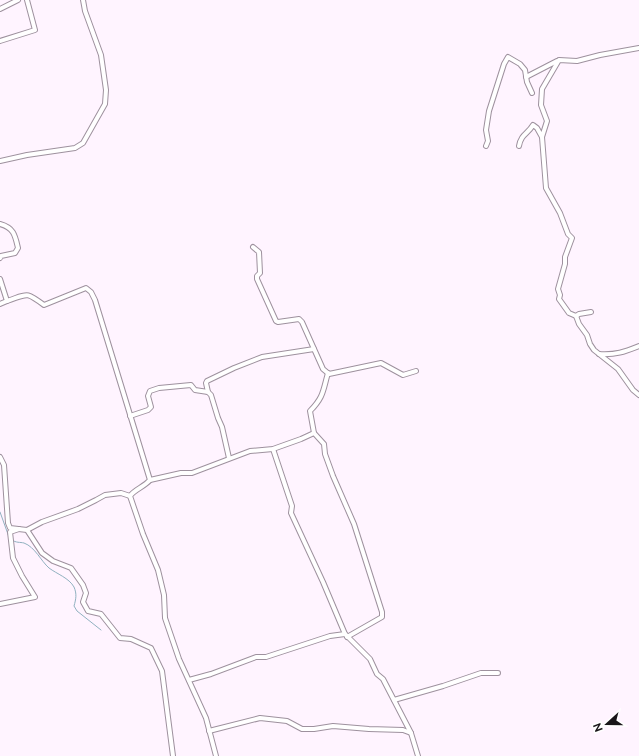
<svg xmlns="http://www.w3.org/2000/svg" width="639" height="756" viewBox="0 0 639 756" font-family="Raleway,sans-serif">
<rect width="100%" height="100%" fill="#fff4ff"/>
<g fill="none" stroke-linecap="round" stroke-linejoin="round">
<!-- stream -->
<g stroke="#90b1c0" stroke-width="1">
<polyline points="0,512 9,537"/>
<path d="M12 540C16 543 20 542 24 543 35 547 41 561 49 568 57 574 69 578 74 587 77 594 76 599 74 606L77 611 101 630"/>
</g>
<!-- minor casing -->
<g stroke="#9e919e" stroke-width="6">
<g id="minor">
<polyline points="0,9 18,0"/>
<polyline points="0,41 35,30 27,0"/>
<polyline points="526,77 557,61"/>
<polyline points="542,137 546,188 560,213 568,234 572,238 565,257 565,264 558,289 560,295 559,299 569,313 576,316 579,314 591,312"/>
<polyline points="486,146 488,141 486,130 489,111 504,64 508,57 520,64 525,70 527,82 532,93"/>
<path d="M519 146C521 134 528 134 533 125L537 128 542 137 547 121 541 105 542 89 559 60 577 61 600 55 639 48"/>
<polyline points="0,161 27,155 75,148 83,143 105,104 106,90 101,55 85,11 83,0"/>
<path d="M0 224C14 228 15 235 18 248L15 253 1 256 0 258"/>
<polyline points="253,247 259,252 260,273 257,276 257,279 276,321 278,322 299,319 302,322 323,369 329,374 381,363 403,375 416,371"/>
<path d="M0 279 7 301C28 294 25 291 44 305L86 288 91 292 95 300 150 480C144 487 135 489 130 496L143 534 158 570 164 595 165 618 179 659 206 718 216 756"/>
<polyline points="0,304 7,301"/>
<polyline points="576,316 579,324 587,335 590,344 594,350 618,369 633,390 639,395"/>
<path d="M599 354C616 355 624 352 639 346"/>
<path d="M328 373C323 390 324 397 310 411L314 433 324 444 325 454 333 476 354 524 382 612V617L347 637"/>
<polyline points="208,392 206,383 207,381 234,368 262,357 314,349"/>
<polyline points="130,416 148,410 151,407 148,396 150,391 159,388 191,385 195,390 208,392 211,395 218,418 222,427 229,458"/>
<polyline points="273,449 292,506 291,513 323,582 345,634"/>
<polyline points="0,457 4,465 8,523 10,528 27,530 42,553 53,561 71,568 83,585 86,593 83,602 88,611 101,614 120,638 131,639 151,648 162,671 173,756"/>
<polyline points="150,480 181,473 192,473 250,451 273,449 301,439 314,433"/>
<polyline points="27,530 42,522 78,509 96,500 105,495 121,493 130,496"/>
<polyline points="0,604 35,597 22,576 13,558 10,532 19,529"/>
<polyline points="189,680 211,674 256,657 266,657 330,636 345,634 370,659 377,674 383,679 411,733 418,756"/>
<polyline points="394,700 443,686 481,673 498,673"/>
<polyline points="209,731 260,718 287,721 302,729 314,729 333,726 369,729 403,730 411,733"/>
</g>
</g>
<!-- minor -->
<use href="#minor" stroke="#fff" stroke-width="4"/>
</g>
<!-- north arrow -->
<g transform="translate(607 724) rotate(249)" stroke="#ffffff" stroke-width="3" paint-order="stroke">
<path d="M0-3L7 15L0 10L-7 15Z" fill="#191519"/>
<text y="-6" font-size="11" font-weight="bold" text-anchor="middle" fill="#191519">N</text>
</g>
</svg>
